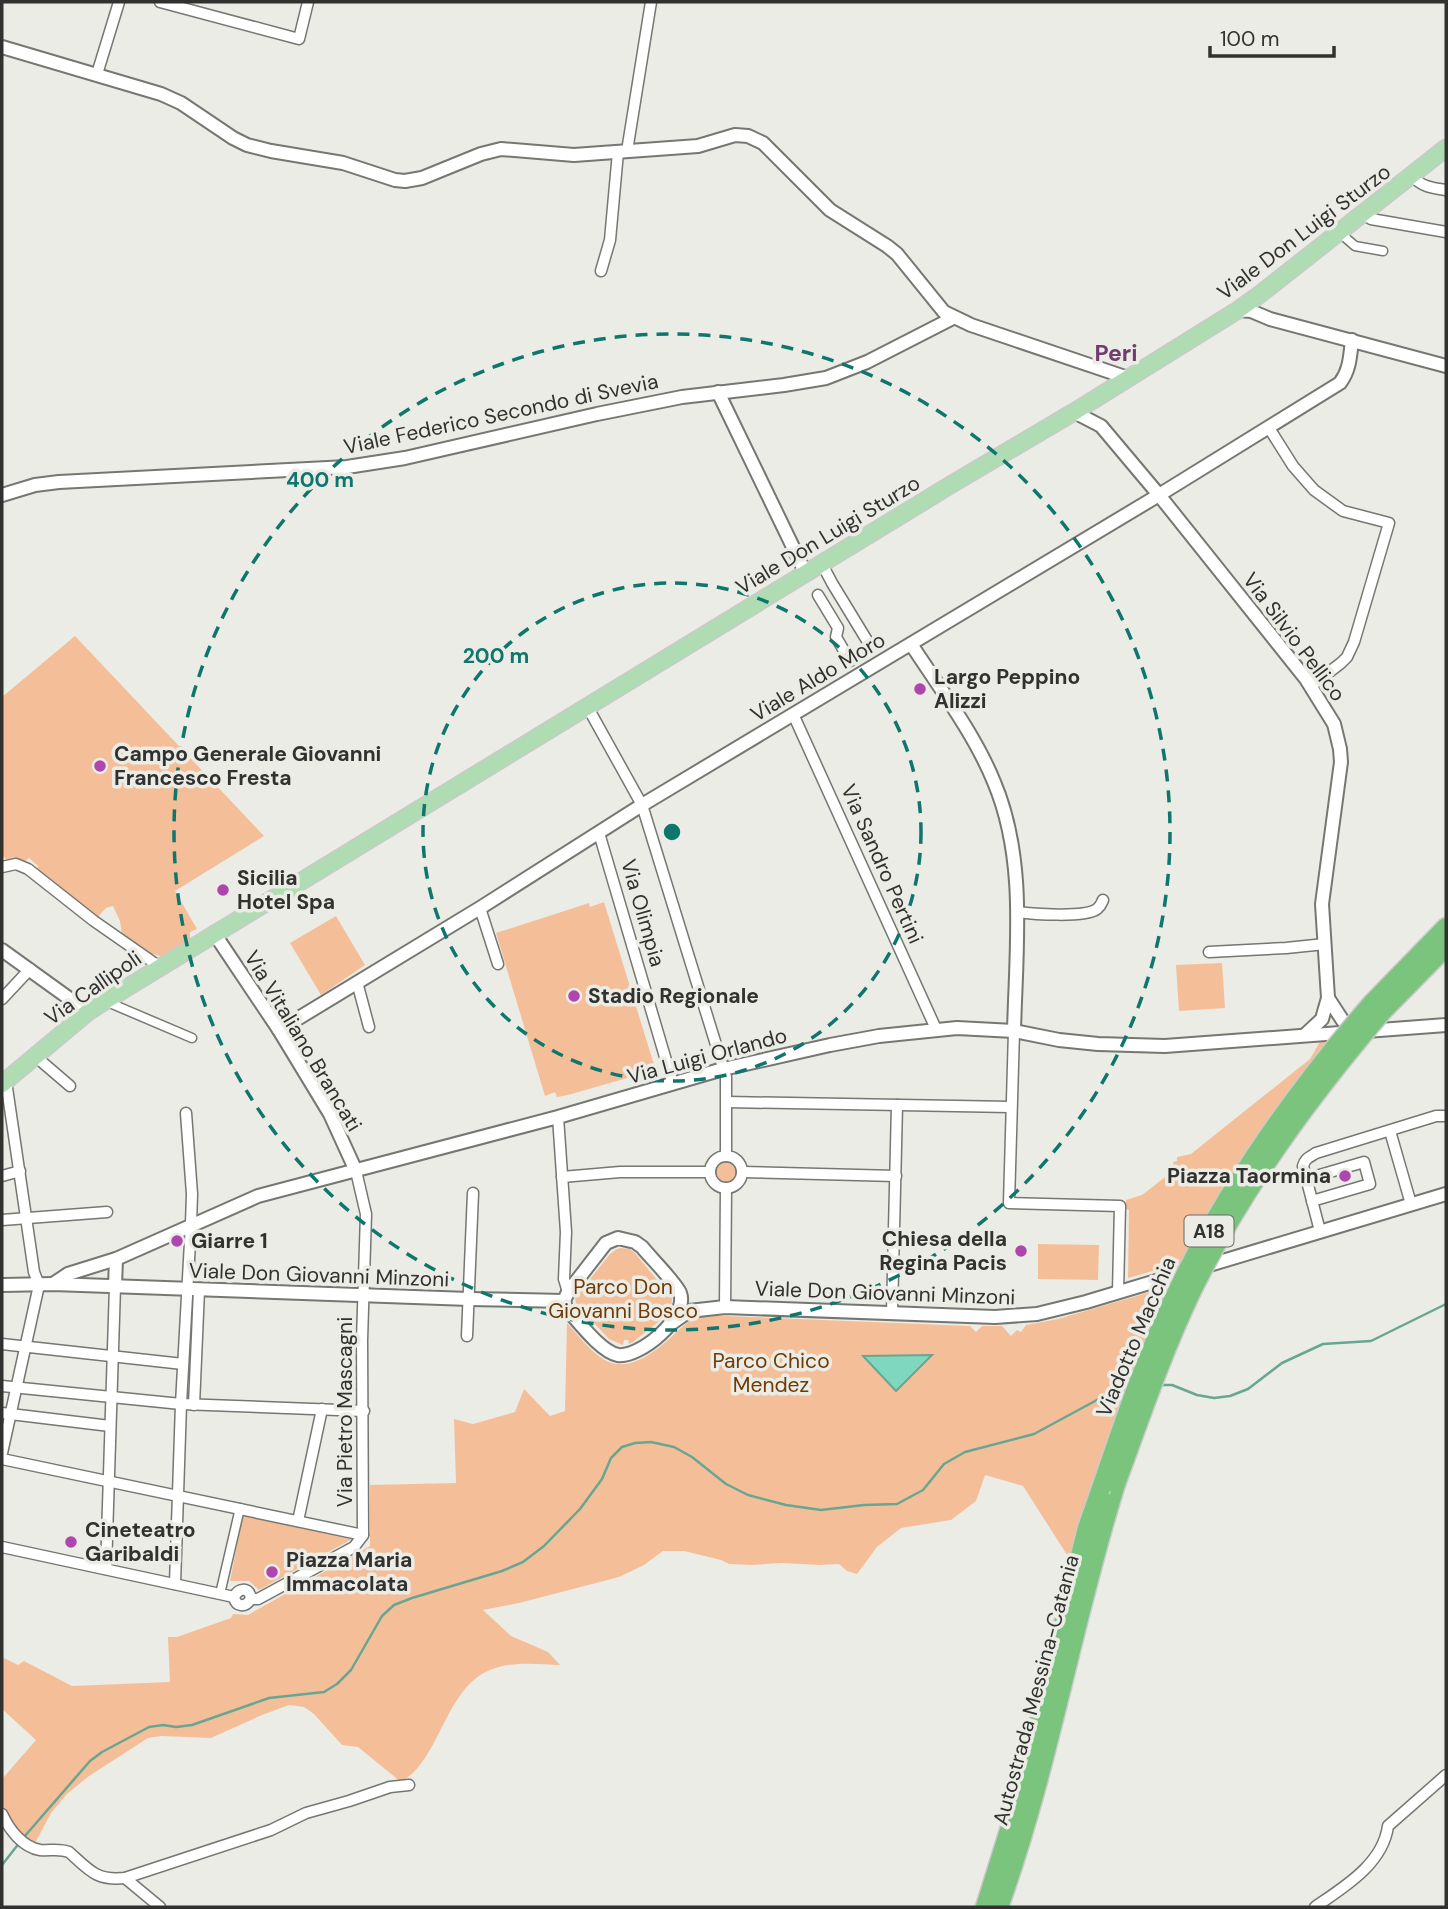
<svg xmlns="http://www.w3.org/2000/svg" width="1448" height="1909" viewBox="0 0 1448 1909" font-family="'DM Sans',sans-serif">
<rect width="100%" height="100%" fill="#ebece6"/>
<!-- green -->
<g fill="#f4bf98">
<polygon points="75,636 264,836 175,891 197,929 190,932 190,939 162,957 154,954 150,956 122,935 120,921 113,906 106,908 96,919 36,873 38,866 29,858 23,863 6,859 2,855 2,697"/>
<polygon points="604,902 655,1068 634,1074 634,1076 568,1095 557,1097 555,1092 545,1096 496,933 589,903 590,907"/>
<polygon points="336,916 365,965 321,995 290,943"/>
<polygon points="1222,963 1225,1008 1179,1011 1176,965"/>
<polygon points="1331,1038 1279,1105 1238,1165 1181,1263 1128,1278 1129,1210 1126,1209 1126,1200 1142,1195 1173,1171 1173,1162 1177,1161 1177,1157 1191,1154 1310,1059 1321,1040"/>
<circle cx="726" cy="1172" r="10"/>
<polygon points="1038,1244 1099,1245 1098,1280 1038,1279"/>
<polygon points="621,1248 629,1249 634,1252 672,1298 671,1312 633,1342 629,1344 628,1340 624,1340 623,1345 609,1339 576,1304 575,1298 610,1254 617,1249"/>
<path d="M1171 1286C1131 1375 1095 1467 1071 1561L1023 1486 985 1475 976 1501 951 1520 901 1528 877 1547 857 1574 847 1571 839 1564 820 1565 781 1563 752 1565 729 1564 721 1560 684 1551H663L644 1565 619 1577 519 1603 483 1610 511 1636 548 1652 560 1665C537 1664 512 1661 490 1670 451 1685 442 1743 414 1772 410 1775 406 1779 401 1782L358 1747 342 1745 314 1714 304 1707 289 1705 262 1715 211 1738 161 1736 148 1738 89 1776 67 1794 51 1813 34 1845 24 1839 2 1807 3 1795 2 1779 36 1740 2 1709V1657L18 1665 24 1661 72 1686 170 1682 168 1637H177L231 1618 233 1614 248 1615 370 1546V1485L456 1483 454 1419 473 1424 515 1412 524 1389 550 1416 565 1411 567 1323C578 1335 589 1350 603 1359 635 1379 670 1337 692 1318L700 1315 970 1326 976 1332 982 1326H1002L1011 1336 1017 1330 1021 1332 1026 1325 1058 1319Z"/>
<polygon points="243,1515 354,1537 354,1538 259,1590 249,1581 230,1581"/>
</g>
<!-- water -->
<polygon fill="#80d7c0" stroke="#68a694" stroke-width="2" points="932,1355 896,1391 863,1356"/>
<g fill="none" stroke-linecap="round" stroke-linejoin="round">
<!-- stream -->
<g stroke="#68a694" stroke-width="2.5">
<polyline points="1159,1385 1172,1385 1197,1395 1214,1398 1230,1396 1248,1389 1282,1363 1323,1344 1371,1341 1446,1304"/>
<polyline points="24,1837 90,1761 102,1752 149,1727 163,1725 176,1727 192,1725 269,1698 324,1692 337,1684 351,1670 382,1616 394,1605 412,1598 502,1571 523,1562 544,1546 580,1509 602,1479 611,1458 622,1447 635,1443 651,1442 674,1447 692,1457 726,1484 748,1495 786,1505 821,1510 864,1505 897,1504 923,1490 944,1464 965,1452 1034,1434 1108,1394 1129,1390"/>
<polyline points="2,1865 20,1842"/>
</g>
<!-- pedestrian casing -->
<g stroke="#757772" stroke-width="11">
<g id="pedestrian">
<polyline points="1340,233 1355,246 1383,251"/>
<polyline points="105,1001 192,1038"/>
<polyline points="220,1594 240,1508"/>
</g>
</g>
<!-- minor casing -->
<g stroke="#757772" stroke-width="13">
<g id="minor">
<polyline points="160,2 299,39 308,2"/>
<polyline points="97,74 119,2"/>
<polyline points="627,151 651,2"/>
<path d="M1412 176C1422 187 1432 188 1446 190"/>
<polyline points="1363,214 1371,219 1446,232"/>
<polyline points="601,271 610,240 618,152"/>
<polyline points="1269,428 1293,466 1314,490 1343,511 1389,523 1354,642 1347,657 1341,663 1311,686"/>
<polyline points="818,595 838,628 836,637 850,661 871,647 832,583 822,564"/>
<polyline points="587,706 642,805 726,1077 726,1156"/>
<polyline points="793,714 936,1029"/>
<polyline points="599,833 673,1084"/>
<polyline points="2,867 16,864 28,869 94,921 160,967"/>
<polyline points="480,908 498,964"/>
<path d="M1017 912C1032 914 1085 918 1097 909 1101 906 1101 904 1103 900"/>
<polyline points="1209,952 1286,948 1325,944"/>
<polyline points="357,982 369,1027"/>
<polyline points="2,999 30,969"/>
<polyline points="1014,1031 1009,1203 1120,1206 1118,1292"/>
<polyline points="35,1056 70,1086"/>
<polyline points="727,1102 1011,1107"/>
<polyline points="558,1117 566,1232 564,1279 568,1292"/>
<polyline points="1390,1131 1411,1204"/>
<circle cx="726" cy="1172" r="16"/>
<polyline points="742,1172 896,1176"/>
<polyline points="2,1176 20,1171"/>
<polyline points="562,1177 620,1172 710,1172"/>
<polyline points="1306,1179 1364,1162 1370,1184 1312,1201"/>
<polyline points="2,1220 107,1212"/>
<path d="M1320 1231 1303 1166C1305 1158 1310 1157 1316 1153L1436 1116H1446"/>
<polyline points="725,1307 726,1188"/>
<polyline points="892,1313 897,1105"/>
<polyline points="467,1336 473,1193"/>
<polyline points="2,1344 183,1364"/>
<polyline points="2,1386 181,1404 364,1411"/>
<polyline points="194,1405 199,1290"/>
<polyline points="2,1413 110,1426"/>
<polyline points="2,1453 39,1285 34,1272 6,1081"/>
<polyline points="2,1459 363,1535"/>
<polyline points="298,1521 322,1409"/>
<path d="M2 1547 234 1597C239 1587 250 1587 251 1599H258L354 1547 363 1535 362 1340 366 1214 356 1171"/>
<polyline points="106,1569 115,1286"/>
<polyline points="175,1584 181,1404 191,1224 192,1194 186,1113"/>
<path d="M234 1597C236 1607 245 1608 251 1599"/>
<path d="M2 1814C9 1829 22 1847 40 1850 50 1851 59 1848 69 1852 89 1870 96 1881 125 1878L271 1830 306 1813 349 1801 390 1787 409 1785"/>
<polyline points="125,1878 160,1907"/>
<path d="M1315 1907C1344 1887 1383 1864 1388 1826L1446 1775"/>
</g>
</g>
<!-- tertiary casing -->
<g stroke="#757772" stroke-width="16">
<g id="tertiary">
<polyline points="2,47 161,94 181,103 233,138 247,145 271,151 343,163 395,180 405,181 422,178 481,154 501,149 574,155 698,146 735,135 748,136 763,143 830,210 887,246 897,254 944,312 971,325 1128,378"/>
<polyline points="1238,310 1251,311 1270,319 1446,366"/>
<polyline points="718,392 806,574"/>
<polyline points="1074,412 1101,426 1159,495 1306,679 1334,724 1340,749 1341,762 1322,904 1328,998 1322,1019 1306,1034"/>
<polyline points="2,495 35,485 59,482 347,467 405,458 597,414 682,397 784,385 826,378 867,362 953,318"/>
<path d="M911 644C939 687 975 735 994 782 1027 860 1016 948 1014 1031"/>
<polyline points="214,933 279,1030 330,1114 356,1171"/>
<polyline points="2,950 88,1012"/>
<polyline points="1328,998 1343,1021 1359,1030"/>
<path d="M279 1030 480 908 642 805 1159 495 1340 383C1350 370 1350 356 1352 340"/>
<path d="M618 1238 635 1242 642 1247C649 1256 677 1284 680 1293 689 1317 640 1358 618 1355 601 1352 578 1321 566 1308L564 1301 568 1292 606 1243Z"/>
<polyline points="53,1284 68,1274 116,1259 258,1196 558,1117 723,1069 830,1045 879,1036 957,1028 1014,1031 1059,1040 1098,1044 1165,1046 1446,1025"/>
<polyline points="2,1285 53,1284 469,1299 564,1301"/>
<polyline points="115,1286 116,1259"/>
<polyline points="672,1323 689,1311 725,1307 995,1317 1037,1314 1086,1302 1446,1194"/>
</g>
</g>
<!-- primary casing -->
<g stroke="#c9cac9" stroke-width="19">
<polyline id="primary" points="2,1084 88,1012 105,1001 952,484 1074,412 1238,310 1259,295 1446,148"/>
</g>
<!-- motorway casing -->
<g stroke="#c9cac9" stroke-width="21">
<g id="motorway">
<polyline points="1373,1002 1446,927"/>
<polyline points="1383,1011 1446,947"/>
<polyline points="985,1907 1021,1792 1087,1528 1100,1491"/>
<path d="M999 1907C1049 1769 1072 1624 1116 1484"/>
</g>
</g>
<!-- pedestrian -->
<use href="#pedestrian" stroke="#fff" stroke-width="8"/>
<!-- minor -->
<use href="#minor" stroke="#fff" stroke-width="10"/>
<!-- tertiary -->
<use href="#tertiary" stroke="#fff" stroke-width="12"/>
<!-- primary -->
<use href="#primary" stroke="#afdcb2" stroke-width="16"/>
<!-- motorway -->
<use href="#motorway" stroke="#7ac47e" stroke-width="18"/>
<!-- motorway-bridge casing -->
<g stroke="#c9cac9" stroke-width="21" stroke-linecap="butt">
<g id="motorway-bridge">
<path d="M1116 1484C1140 1419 1162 1354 1192 1291 1242 1189 1309 1098 1383 1011"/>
<path d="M1100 1491C1124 1421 1148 1349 1181 1283 1232 1180 1298 1088 1373 1002"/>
</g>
</g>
<!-- motorway-bridge -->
<use href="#motorway-bridge" stroke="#7ac47e" stroke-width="18"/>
</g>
<!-- distance rings -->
<g fill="none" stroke="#0f766e" stroke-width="3.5" stroke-dasharray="12 9">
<circle cx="672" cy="832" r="249"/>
<circle cx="672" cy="832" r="498"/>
</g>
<!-- markers -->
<g fill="#ae47ab" stroke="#ebece6" stroke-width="2.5">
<circle cx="920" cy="689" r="7"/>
<circle cx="100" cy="766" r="7"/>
<circle cx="223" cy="890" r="7"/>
<circle cx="574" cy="996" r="7"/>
<circle cx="1345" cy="1176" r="7"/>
<circle cx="177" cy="1241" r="7"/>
<circle cx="1021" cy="1251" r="7"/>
<circle cx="71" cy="1542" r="7"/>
<circle cx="272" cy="1572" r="7"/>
</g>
<g text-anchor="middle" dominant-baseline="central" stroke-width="7" stroke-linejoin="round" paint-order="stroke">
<!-- shield labels -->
<rect fill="#ebece6" stroke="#696a66" stroke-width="2" x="1184.5" y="1215.5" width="49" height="31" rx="5"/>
<g font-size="19" font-weight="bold" fill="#31322f">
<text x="1209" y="1231">A18</text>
</g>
<!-- street labels -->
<g font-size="21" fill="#31322f" stroke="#ebece6">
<text transform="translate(1304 232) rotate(-37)">Viale Don Luigi Sturzo</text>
<text transform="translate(501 414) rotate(-12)">Viale Federico Secondo di Svevia</text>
<text transform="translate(828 535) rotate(-31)">Viale Don Luigi Sturzo</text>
<text transform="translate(1294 637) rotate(53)">Via Silvio Pellico</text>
<text transform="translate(818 677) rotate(-31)">Viale Aldo Moro</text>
<text transform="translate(882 864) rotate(66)">Via Sandro Pertini</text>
<text transform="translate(643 913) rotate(74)">Via Olimpia</text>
<text transform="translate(93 988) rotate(-35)">Via Callipoli</text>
<text transform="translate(303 1041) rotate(59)">Via Vitaliano Brancati</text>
<text transform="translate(707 1056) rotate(-15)">Via Luigi Orlando</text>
<text transform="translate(319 1275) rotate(2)">Viale Don Giovanni Minzoni</text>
<text transform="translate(885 1293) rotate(2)">Viale Don Giovanni Minzoni</text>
<text transform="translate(1136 1337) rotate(-67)">Viadotto Macchia</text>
<text transform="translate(345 1412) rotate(-90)">Via Pietro Mascagni</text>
<text transform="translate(1036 1690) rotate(-75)">Autostrada Messina-Catania</text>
</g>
<!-- poi labels -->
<g font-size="21" font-weight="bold" fill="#31322f" stroke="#ebece6" text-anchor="start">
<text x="934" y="677">Largo Peppino<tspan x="934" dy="24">Alizzi</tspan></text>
<text x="114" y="754">Campo Generale Giovanni<tspan x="114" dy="24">Francesco Fresta</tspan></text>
<text x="237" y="878">Sicilia<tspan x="237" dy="24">Hotel Spa</tspan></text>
<text x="588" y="996">Stadio Regionale</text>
<text x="1331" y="1176" text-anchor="end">Piazza Taormina</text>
<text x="1007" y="1239" text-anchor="end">Chiesa della<tspan x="1007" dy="24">Regina Pacis</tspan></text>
<text x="191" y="1241">Giarre 1</text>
<text x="85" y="1530">Cineteatro<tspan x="85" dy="24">Garibaldi</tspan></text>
<text x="286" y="1560">Piazza Maria<tspan x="286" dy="24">Immacolata</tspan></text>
</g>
<!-- park labels -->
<g font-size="21" fill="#6f3a03" stroke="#ebece6">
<text x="623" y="1287">Parco Don<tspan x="623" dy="24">Giovanni Bosco</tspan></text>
<text x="771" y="1361">Parco Chico<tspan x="771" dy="24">Mendez</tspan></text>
</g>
<!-- neighbourhood labels -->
<g font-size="23" font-weight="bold" fill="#703d6e" stroke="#ebece6">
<text x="1116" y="353">Peri</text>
</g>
</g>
<circle cx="672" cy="832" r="10" fill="#0f766e" stroke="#ebece6" stroke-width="3.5"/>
<g font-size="21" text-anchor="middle" font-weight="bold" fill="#0f766e" stroke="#ebece6" stroke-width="7" stroke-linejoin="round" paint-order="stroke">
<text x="320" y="487">400 m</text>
<text x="496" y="663">200 m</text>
</g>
<!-- border -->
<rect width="1448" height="1909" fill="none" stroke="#31322f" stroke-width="7"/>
<!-- scale -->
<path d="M1210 46v10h124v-10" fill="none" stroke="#31322f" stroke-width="3.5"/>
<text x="1220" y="46" font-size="21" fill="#31322f" stroke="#ebece6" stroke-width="5" paint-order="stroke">100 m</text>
</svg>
